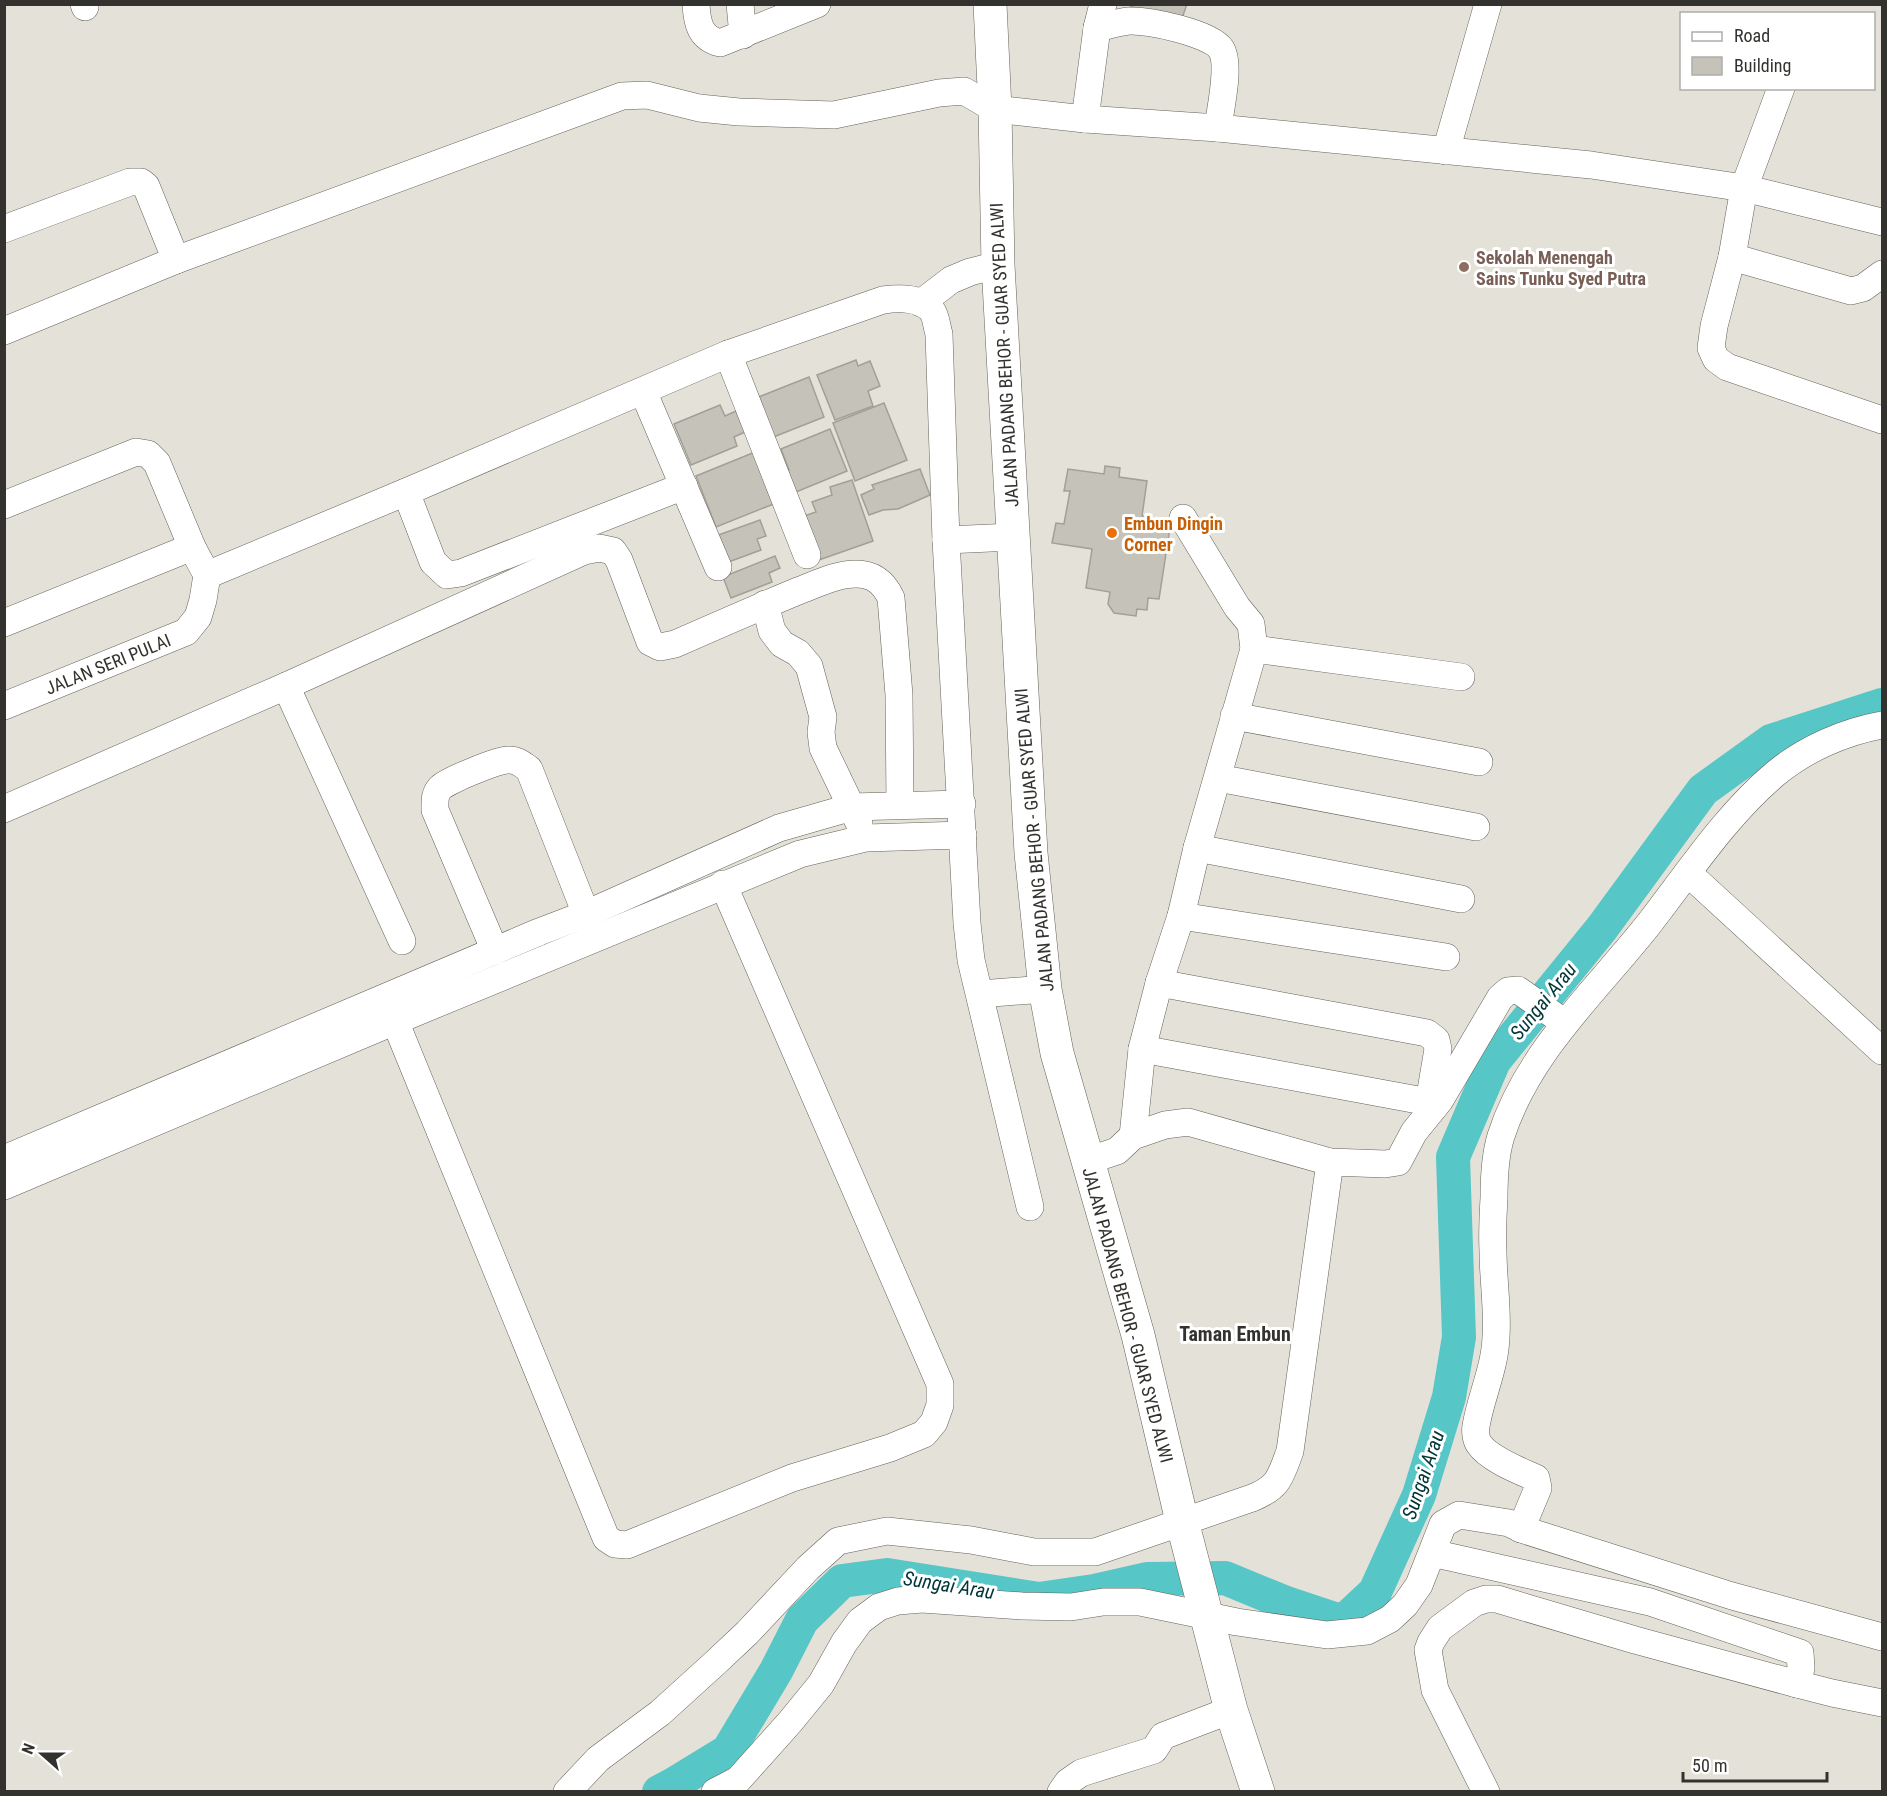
<svg xmlns="http://www.w3.org/2000/svg" width="1887" height="1796" viewBox="0 0 1887 1796" font-family="'Roboto Condensed',sans-serif">
<rect width="100%" height="100%" fill="#e4e2d8"/>
<g fill="none" stroke-linecap="round" stroke-linejoin="round">
<!-- river -->
<polyline stroke="#56c6c7" stroke-width="34" points="659,1792 674,1784 728,1751 776,1671 802,1620 842,1581 887,1575 1039,1599 1094,1591 1147,1579 1225,1578 1286,1603 1343,1622 1375,1592 1419,1495 1449,1397 1459,1337 1453,1157 1494,1061 1602,928 1703,790 1771,741 1882,705"/>
</g>
<!-- building -->
<g fill="#c5c3b9" stroke="#a2a096" stroke-width="1.5">
<polygon points="1125,4 1187,4 1180,24"/>
<polygon points="856,360 858,366 870,361 880,386 868,391 873,406 835,420 817,375"/>
<polygon points="809,377 824,417 771,438 756,398"/>
<polygon points="884,403 907,460 855,481 833,423"/>
<polygon points="720,405 725,416 736,411 745,432 734,437 737,446 691,465 674,424"/>
<polygon points="830,429 847,471 791,494 783,472 789,470 781,449"/>
<polygon points="755,452 776,503 716,527 696,476"/>
<polygon points="1105,466 1120,468 1119,477 1147,481 1142,516 1171,521 1159,599 1148,598 1147,610 1137,609 1136,616 1114,613 1108,604 1110,592 1086,588 1092,549 1052,543 1056,523 1064,524 1070,491 1064,491 1068,469 1104,474"/>
<polygon points="920,469 930,495 898,509 883,510 869,515 861,495 874,489 872,485"/>
<polygon points="852,480 873,541 816,561 801,517 816,512 812,502 832,495 830,487"/>
<polygon points="760,520 766,536 757,539 761,550 723,564 713,537"/>
<polygon points="775,556 780,568 769,573 772,582 731,598 723,577"/>
</g>
<g fill="none" stroke-linecap="round" stroke-linejoin="round">
<!-- minor casing -->
<g stroke="#646259" stroke-width="28">
<g id="minor">
<polyline points="84,4 85,7"/>
<path d="M696 4C697 23 700 38 720 43L817 4"/>
<polyline points="740,4 743,35"/>
<path d="M1097 28C1107 26 1118 22 1129 21 1148 20 1210 33 1221 49 1231 65 1220 109 1218 128"/>
<polyline points="1781,88 1744,188 1732,257 1714,326 1711,348 1716,359 1727,367 1882,420"/>
<polyline points="1085,119 1097,28 1103,4"/>
<polyline points="1446,151 1488,4"/>
<polyline points="4,229 130,182 141,182 146,186 176,260"/>
<polyline points="1732,257 1851,291 1863,288 1882,274"/>
<polyline points="921,303 951,280 970,272 998,265"/>
<polyline points="4,331 176,260 622,96 647,95 699,108 739,112 834,115 939,93 964,91 995,109 1085,119 1218,128 1591,165 1744,188 1882,222"/>
<polyline points="728,354 807,555"/>
<polyline points="643,391 718,567"/>
<polyline points="406,492 433,562 447,575 461,573 684,486"/>
<polyline points="4,505 136,452 148,454 157,463 192,547 207,575"/>
<polyline points="946,540 1013,537"/>
<path d="M207 575 406 492 728 354 883 300C898 298 922 297 932 311 936 316 937 328 939 334L946 540 967 923 971 960 1030 1207"/>
<polyline points="765,604 772,631 782,644 798,653 809,666 823,717 821,732 823,748 859,823"/>
<polyline points="4,623 192,547"/>
<polyline points="1254,649 1461,677"/>
<polyline points="286,686 402,941"/>
<polyline points="4,706 186,632 198,617 203,600 207,575"/>
<polyline points="1234,716 1479,762"/>
<polyline points="1218,778 1476,827"/>
<path d="M4 809 286 686 584 551 599 548 613 551 619 560 650 642 660 647 675 644C716 626 757 608 798 591 817 584 836 574 856 574 874 574 884 583 891 598L899 695 900 805"/>
<polyline points="1197,848 1461,899"/>
<polyline points="1688,873 1882,1051"/>
<polyline points="1181,916 1446,957"/>
<path d="M495 951 435 810C435 802 434 795 440 788 446 781 498 760 508 760 517 759 523 765 529 769L586 914"/>
<polyline points="1159,983 1427,1033 1436,1040 1438,1049 1429,1102 1433,1108"/>
<polyline points="980,994 1045,989"/>
<polyline points="395,1021 606,1538 615,1544 627,1545 792,1478 890,1448 924,1434 934,1422 940,1405 940,1384 723,884"/>
<polyline points="1142,1049 1429,1102"/>
<polyline points="1133,1136 1142,1049 1159,983 1181,916 1197,848 1254,649 1251,624 1237,607 1183,518"/>
<polyline points="4,1159 539,932 586,914 779,828 852,807 962,804"/>
<polyline points="1087,1161 1117,1151 1133,1136 1165,1125 1188,1122 1330,1162 1385,1164 1398,1162 1414,1132 1440,1100 1500,998 1508,991 1518,990 1565,1023"/>
<polyline points="4,1186 395,1021 800,854 866,838 963,835"/>
<polyline points="1521,1529 1732,1596 1882,1637"/>
<polyline points="1432,1553 1650,1602 1800,1653 1801,1668 1797,1684 1832,1693 1882,1703"/>
<path d="M567 1792 598 1759 660 1713 714 1664 747 1633 808 1568 838 1541 887 1531 971 1540 1034 1552H1095L1252 1498C1279 1487 1280 1478 1290 1451L1330 1162"/>
<path d="M715 1792 738 1780 790 1722 821 1684 844 1643 860 1621 879 1607 898 1601 922 1599 1022 1606 1071 1607 1103 1602H1140L1237 1622 1327 1635 1367 1631 1390 1619 1405 1605 1419 1585 1443 1524 1459 1515 1509 1523 1521 1529 1538 1488 1536 1478C1520 1471 1489 1459 1479 1444 1476 1440 1475 1431 1476 1426 1481 1396 1495 1368 1496 1337 1498 1308 1493 1279 1493 1251 1492 1233 1493 1215 1494 1198 1494 1178 1495 1155 1501 1136 1528 1052 1595 992 1648 925 1687 875 1726 815 1775 774 1805 749 1844 732 1882 725"/>
<polyline points="1061,1792 1068,1782 1081,1773 1154,1750 1163,1736 1231,1710"/>
<polyline points="1486,1792 1435,1690 1428,1650 1431,1642 1440,1628 1474,1603 1486,1599 1497,1599 1635,1640 1797,1684"/>
</g>
</g>
<!-- major casing -->
<g stroke="#646259" stroke-width="34">
<polyline id="major" points="990,4 995,109 998,265 1031,853 1045,989 1057,1053 1138,1335 1182,1521 1231,1710 1258,1792"/>
</g>
<!-- minor -->
<use href="#minor" stroke="#fff" stroke-width="27"/>
<!-- major -->
<use href="#major" stroke="#fff" stroke-width="33"/>
</g>
<!-- markers -->
<circle fill="#8d6e63" stroke="#fff" stroke-width="2" cx="1464" cy="267" r="6"/>
<circle fill="#e8710a" stroke="#fff" stroke-width="2" cx="1112" cy="533" r="6"/>
<g text-anchor="middle" dominant-baseline="central" stroke-width="6" stroke-linejoin="round" paint-order="stroke">
<!-- education labels -->
<g font-size="18" font-weight="bold" fill="#785e54" stroke="#fff" text-anchor="start">
<text x="1476" y="257">Sekolah Menengah<tspan x="1476" dy="21">Sains Tunku Syed Putra</tspan></text>
</g>
<!-- street labels -->
<g font-size="18" fill="#33322e" stroke="#fff">
<text transform="translate(1004 355) rotate(-93)">JALAN PADANG BEHOR - GUAR SYED ALWI</text>
<text transform="translate(108 664) rotate(-22)">JALAN SERI PULAI</text>
<text transform="translate(1034 840) rotate(-95)">JALAN PADANG BEHOR - GUAR SYED ALWI</text>
<text transform="translate(1128 1315) rotate(75)">JALAN PADANG BEHOR - GUAR SYED ALWI</text>
</g>
<!-- food labels -->
<g font-size="18" font-weight="bold" fill="#c56008" stroke="#fff" text-anchor="start">
<text x="1124" y="523">Embun Dingin<tspan x="1124" dy="21">Corner</tspan></text>
</g>
<!-- water labels -->
<g font-size="20" font-style="italic" fill="#003637" stroke="#fff">
<text transform="translate(1543 1001) rotate(-51)">Sungai Arau</text>
<text transform="translate(1423 1475) rotate(-71)">Sungai Arau</text>
<text transform="translate(949 1585) rotate(9)">Sungai Arau</text>
</g>
<!-- neighbourhood labels -->
<g font-size="20" font-weight="bold" fill="#33322e" stroke="#fff">
<text x="1235" y="1334">Taman Embun</text>
</g>
</g>
<!-- border -->
<rect width="1887" height="1796" fill="none" stroke="#33322e" stroke-width="12"/>
<!-- legend -->
<rect x="1680" y="12" width="195" height="78" fill="#ffffff" stroke="#adadab" stroke-width="1.5"/>
<rect x="1692" y="32" width="30" height="9" fill="#ffffff" stroke="#adadab" stroke-width="1.5"/>
<text x="1734" y="42" font-size="18" fill="#33322e">Road</text>
<rect x="1692" y="57" width="30" height="18" fill="#c5c3b9" stroke="#adadab" stroke-width="1.5"/>
<text x="1734" y="72" font-size="18" fill="#33322e">Building</text>
<!-- north arrow -->
<g transform="translate(42 1754) rotate(291)" stroke="#ffffff" stroke-width="4.5" paint-order="stroke">
<path d="M0-4.5L10 22L0 15L-10 22Z" fill="#33322e"/>
<text y="-9" font-size="16" font-weight="bold" text-anchor="middle" fill="#33322e">N</text>
</g>
<!-- scale -->
<path d="M1683 1772v9h144v-9" fill="none" stroke="#33322e" stroke-width="3"/>
<text x="1692" y="1772" font-size="18" fill="#33322e" stroke="#ffffff" stroke-width="4.5" paint-order="stroke">50 m</text>
</svg>
